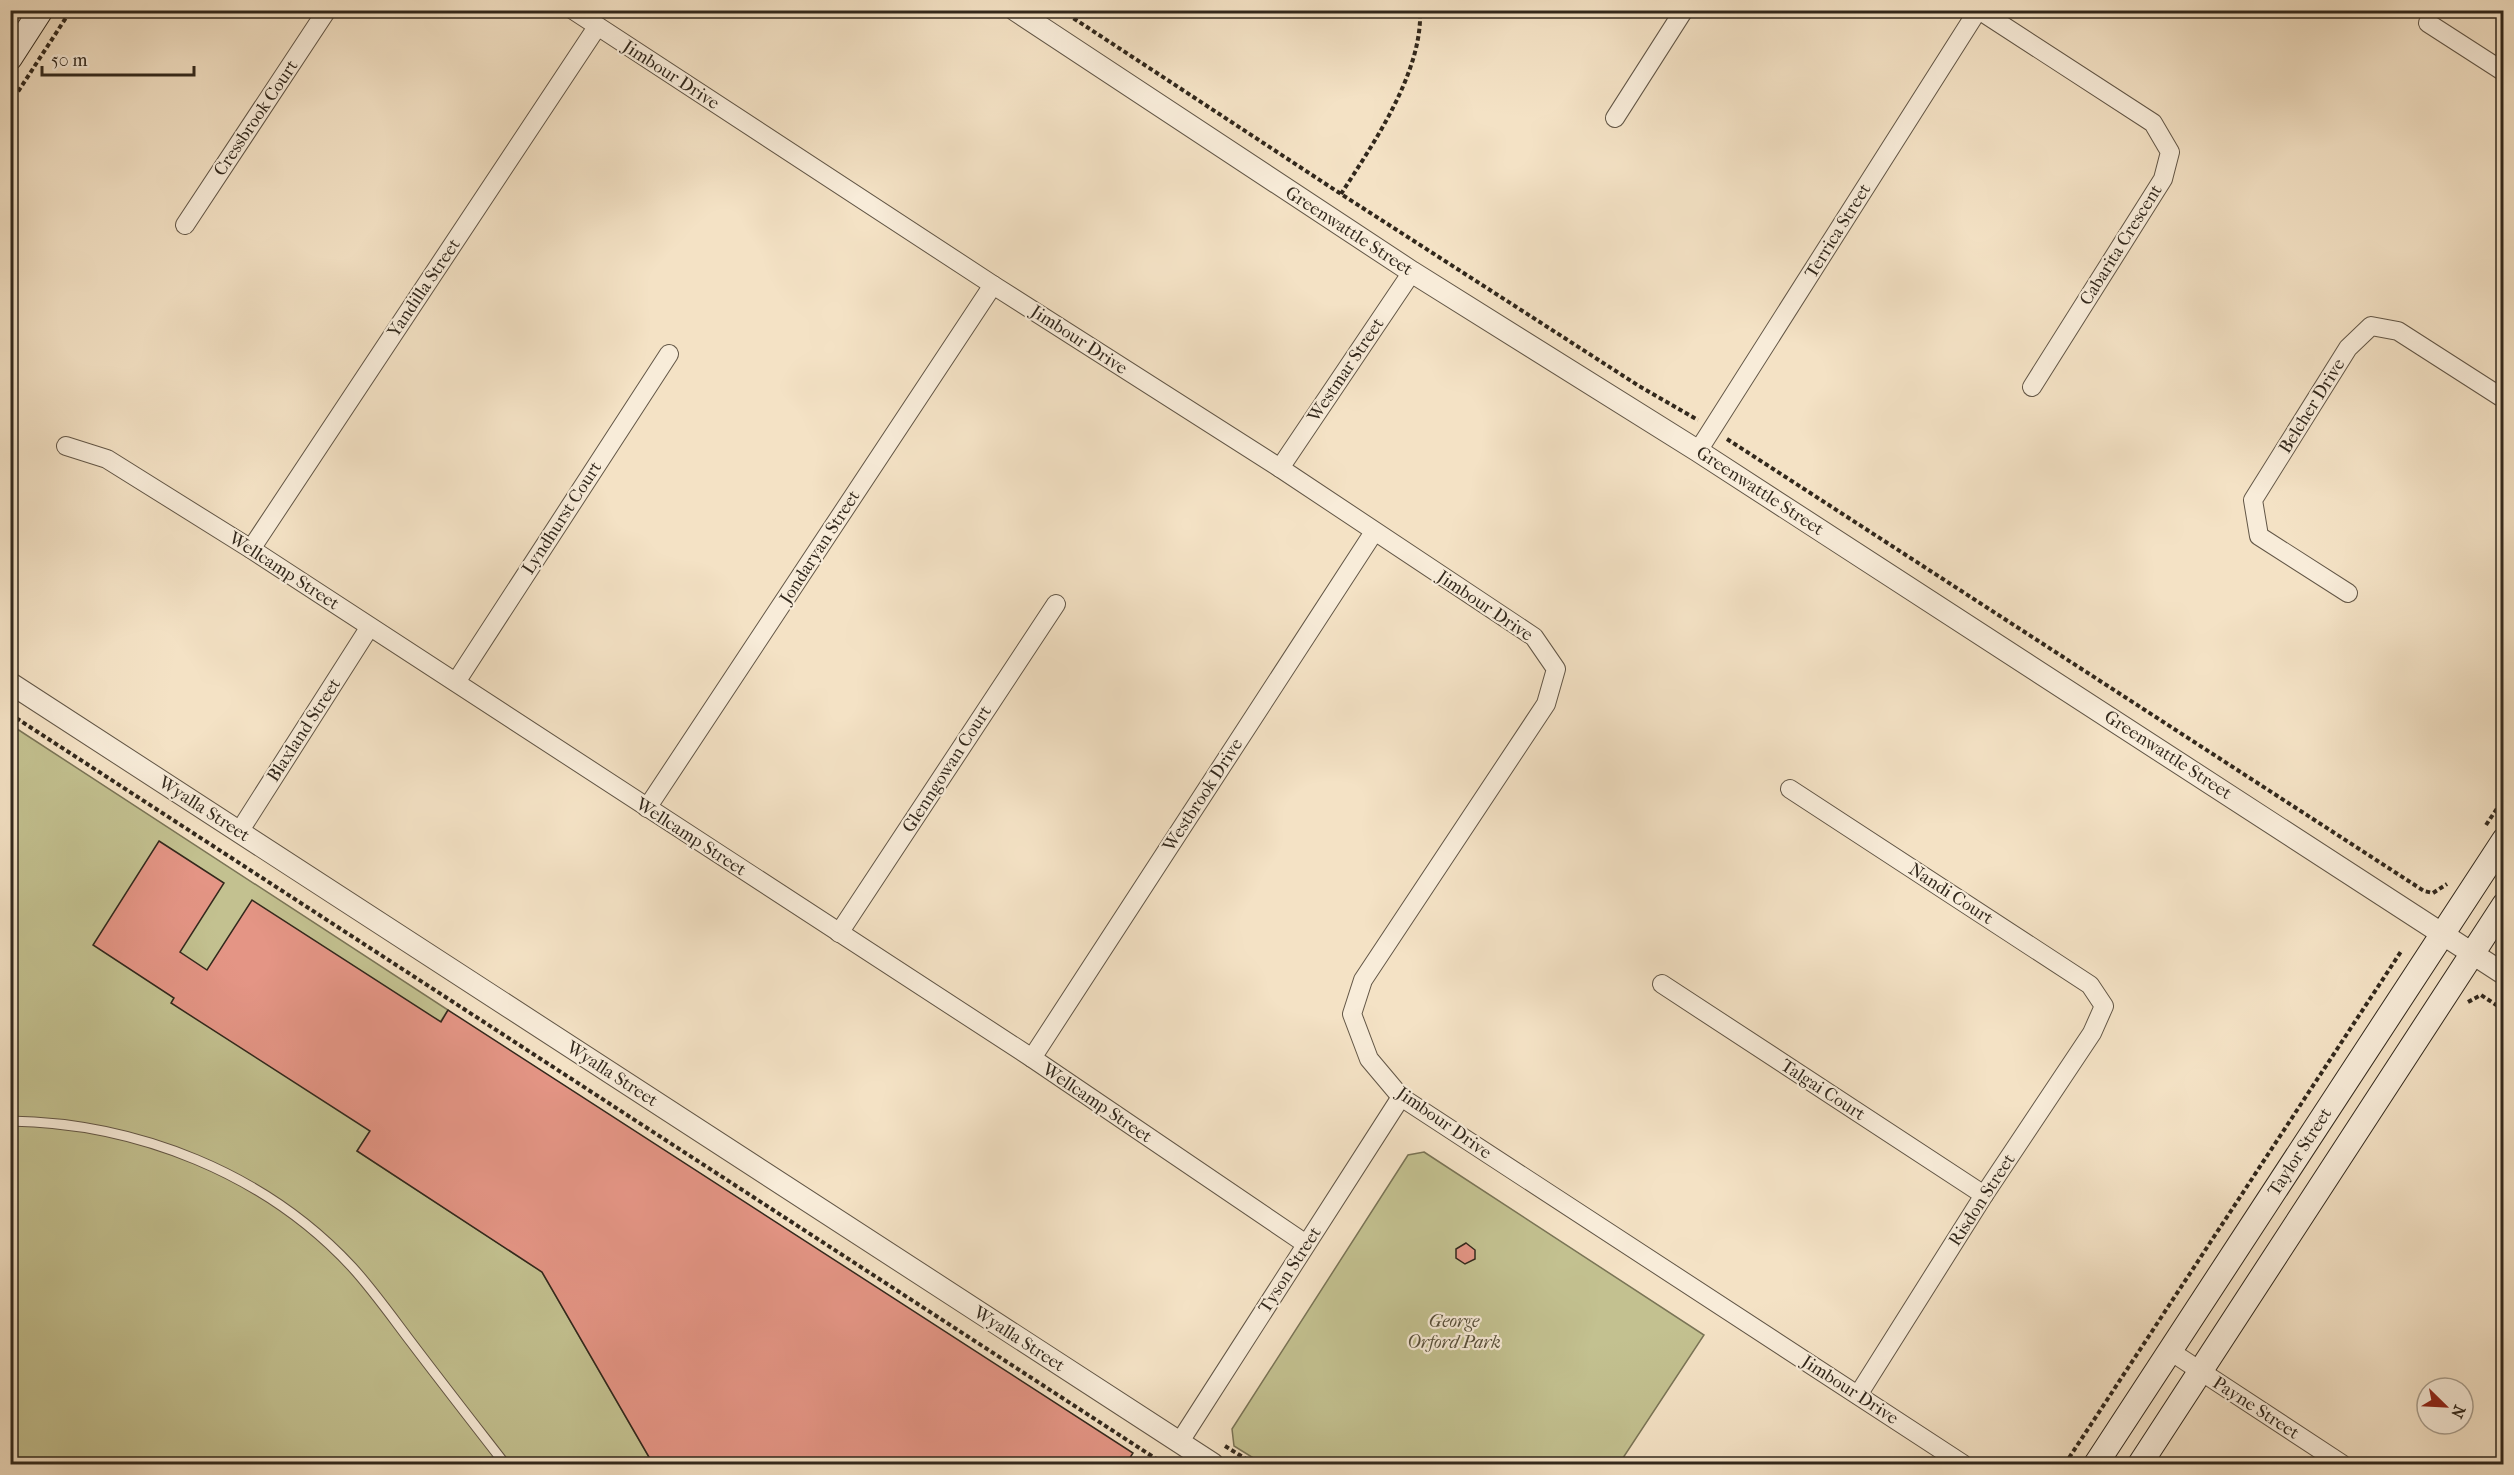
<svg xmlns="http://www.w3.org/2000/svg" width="2514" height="1475" viewBox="0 0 2514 1475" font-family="'IM FELL French Canon',serif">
<rect width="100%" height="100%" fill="#f4e2c5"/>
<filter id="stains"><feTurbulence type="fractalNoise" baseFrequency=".00333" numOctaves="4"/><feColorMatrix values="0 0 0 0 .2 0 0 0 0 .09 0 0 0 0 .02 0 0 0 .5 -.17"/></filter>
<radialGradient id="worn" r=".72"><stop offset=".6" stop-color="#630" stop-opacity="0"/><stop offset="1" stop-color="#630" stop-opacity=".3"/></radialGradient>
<!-- green -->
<g fill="#c3c190" stroke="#7a7456" stroke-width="1.5">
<polygon points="11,725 448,1010 357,1151 542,1272 653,1464 11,1464"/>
<polygon points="1424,1152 1704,1335 1619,1464 1263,1464 1234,1446 1232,1429 1408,1155"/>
</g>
<!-- building -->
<g fill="#e49585" stroke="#32281c" stroke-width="1.5">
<polygon points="159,841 224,883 180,952 207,970 252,900 441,1022 448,1010 1133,1453 1126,1464 653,1464 542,1272 357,1151 370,1131 171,1003 174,998 93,945"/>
<polygon points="1466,1243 1475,1250 1475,1259 1465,1264 1456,1258 1456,1249"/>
</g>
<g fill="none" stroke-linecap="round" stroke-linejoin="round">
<!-- service casing -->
<g stroke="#625646" stroke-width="11">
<path id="service" d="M10 1121C137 1123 265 1173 352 1267 373 1290 392 1317 411 1342 442 1383 474 1424 505 1464"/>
</g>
<!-- minor casing -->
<g stroke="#625646" stroke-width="20">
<g id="minor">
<polyline points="573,10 993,285 1280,468 1534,637 1556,669 1546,704 1363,980 1352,1014 1369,1059 1401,1097 1963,1464"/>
<polyline points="1979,10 2153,123 2170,152 2163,179 2032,387"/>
<polyline points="2428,23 2504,72"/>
<polyline points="1615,118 1684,10"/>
<polyline points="185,225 327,10"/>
<polyline points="66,446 107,459 251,549 1032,1058 1306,1244"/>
<polyline points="1698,451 1978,10"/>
<polyline points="1280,468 1412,272"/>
<polyline points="251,549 597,27"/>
<polyline points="2348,593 2259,536 2253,500 2348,348 2371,326 2398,331 2504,399"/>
<polyline points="456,682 669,354"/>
<polyline points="1790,789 2090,985 2104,1006 2092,1033 1984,1195 1858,1395"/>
<polyline points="647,808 993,285"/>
<polyline points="239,832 369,628"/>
<polyline points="839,933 1056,604"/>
<polyline points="1662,984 1984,1195"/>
<polyline points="1032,1058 1374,532"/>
<polyline points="2170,1351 2342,1464"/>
<polyline points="1179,1443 1401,1097"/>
</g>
</g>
<!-- tertiary casing -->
<g stroke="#625646" stroke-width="23">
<g id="tertiary">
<polyline points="1015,10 1412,272 1698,451 2504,974"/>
<polyline points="10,683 1213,1464"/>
</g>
</g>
<!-- secondary casing -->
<g stroke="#32281c" stroke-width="26">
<g id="secondary">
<polyline points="10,58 41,10"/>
<polyline points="2096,1464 2504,840"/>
<polyline points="2140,1464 2504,905"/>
</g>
</g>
<!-- path -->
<g stroke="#32281c" stroke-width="4" stroke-dasharray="4.5 3" stroke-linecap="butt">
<polyline points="1061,10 1341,194 1639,386 1698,420"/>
<polyline points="10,104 71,10"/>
<path d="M1341 194C1373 144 1423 72 1420 10"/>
<polyline points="1727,439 2424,891 2433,893 2447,884"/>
<polyline points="10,714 1164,1464"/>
<polyline points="2486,825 2504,798"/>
<polyline points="2468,1002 2481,995 2504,1010"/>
<polyline points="1225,1446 1254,1464"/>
<polyline points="2065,1464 2402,950"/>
</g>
<!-- service -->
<use href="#service" stroke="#f8ecd9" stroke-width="9"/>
<!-- minor -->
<use href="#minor" stroke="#f8ecd9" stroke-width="18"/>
<!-- tertiary -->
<use href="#tertiary" stroke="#f8ecd9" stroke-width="21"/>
<!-- secondary -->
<use href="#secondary" stroke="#f8ecd9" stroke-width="24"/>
</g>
<g text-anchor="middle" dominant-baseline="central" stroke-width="4.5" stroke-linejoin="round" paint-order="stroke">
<!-- street labels -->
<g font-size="18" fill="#32281c" stroke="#f8ecd9">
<text transform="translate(671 75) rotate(33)">Jimbour Drive</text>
<text transform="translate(256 118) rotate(-56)">Cressbrook Court</text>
<text transform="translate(1349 231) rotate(33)">Greenwattle Street</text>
<text transform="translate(1838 231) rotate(-58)">Terrica Street</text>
<text transform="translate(2121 245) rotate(-58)">Cabarita Crescent</text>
<text transform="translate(424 288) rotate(-56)">Yandilla Street</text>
<text transform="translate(1079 340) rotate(33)">Jimbour Drive</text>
<text transform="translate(1346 370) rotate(-56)">Westmar Street</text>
<text transform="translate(2312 406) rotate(-58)">Belcher Drive</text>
<text transform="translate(1760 491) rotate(33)">Greenwattle Street</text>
<text transform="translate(562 518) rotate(-57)">Lyndhurst Court</text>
<text transform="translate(820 547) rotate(-57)">Jondaryan Street</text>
<text transform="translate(284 571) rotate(33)">Wellcamp Street</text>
<text transform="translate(1485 606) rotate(34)">Jimbour Drive</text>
<text transform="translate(304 730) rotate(-57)">Blaxland Street</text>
<text transform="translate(2168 755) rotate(33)">Greenwattle Street</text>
<text transform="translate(947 769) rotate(-57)">Glenngowan Court</text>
<text transform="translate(1203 795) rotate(-57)">Westbrook Drive</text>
<text transform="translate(204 809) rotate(33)">Wyalla Street</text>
<text transform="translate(691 837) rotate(33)">Wellcamp Street</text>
<text transform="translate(1951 894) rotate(33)">Nandi Court</text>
<text transform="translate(612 1074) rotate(33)">Wyalla Street</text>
<text transform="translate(1823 1090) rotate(33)">Talgai Court</text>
<text transform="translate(1097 1103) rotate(34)">Wellcamp Street</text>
<text transform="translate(1444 1123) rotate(35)">Jimbour Drive</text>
<text transform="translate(2300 1152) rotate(-57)">Taylor Street</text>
<text transform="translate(1982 1200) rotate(-57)">Risdon Street</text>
<text transform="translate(1290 1270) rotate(-57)">Tyson Street</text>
<text transform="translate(1019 1339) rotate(33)">Wyalla Street</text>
<text transform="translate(1850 1390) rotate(33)">Jimbour Drive</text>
<text transform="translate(2256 1408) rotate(33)">Payne Street</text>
</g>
<!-- park labels -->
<g font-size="18" font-style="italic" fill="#564e39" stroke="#f8ecd9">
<text x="1454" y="1321">George<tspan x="1454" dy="21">Orford Park</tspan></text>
</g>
</g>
<!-- margin -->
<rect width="2514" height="1475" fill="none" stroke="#f4e2c5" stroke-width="36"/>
<rect x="12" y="12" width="2490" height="1451" fill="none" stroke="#32281c" stroke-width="3"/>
<rect x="18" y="18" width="2478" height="1439" fill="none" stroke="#32281c" stroke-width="1.5"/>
<!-- north arrow -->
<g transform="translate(2445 1406) rotate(114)"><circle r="28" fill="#f8ecd9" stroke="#a99e8d" stroke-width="1.5"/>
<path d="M0-4.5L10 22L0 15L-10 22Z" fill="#8f2418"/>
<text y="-9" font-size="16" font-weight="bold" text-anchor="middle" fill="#32281c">N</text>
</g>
<!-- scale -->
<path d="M42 66v9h152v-9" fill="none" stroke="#32281c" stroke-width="3"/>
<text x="51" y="66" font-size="18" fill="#32281c" stroke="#f8ecd9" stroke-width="4.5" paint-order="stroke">50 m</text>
<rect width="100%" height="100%" filter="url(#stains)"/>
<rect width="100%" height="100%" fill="url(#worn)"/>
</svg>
